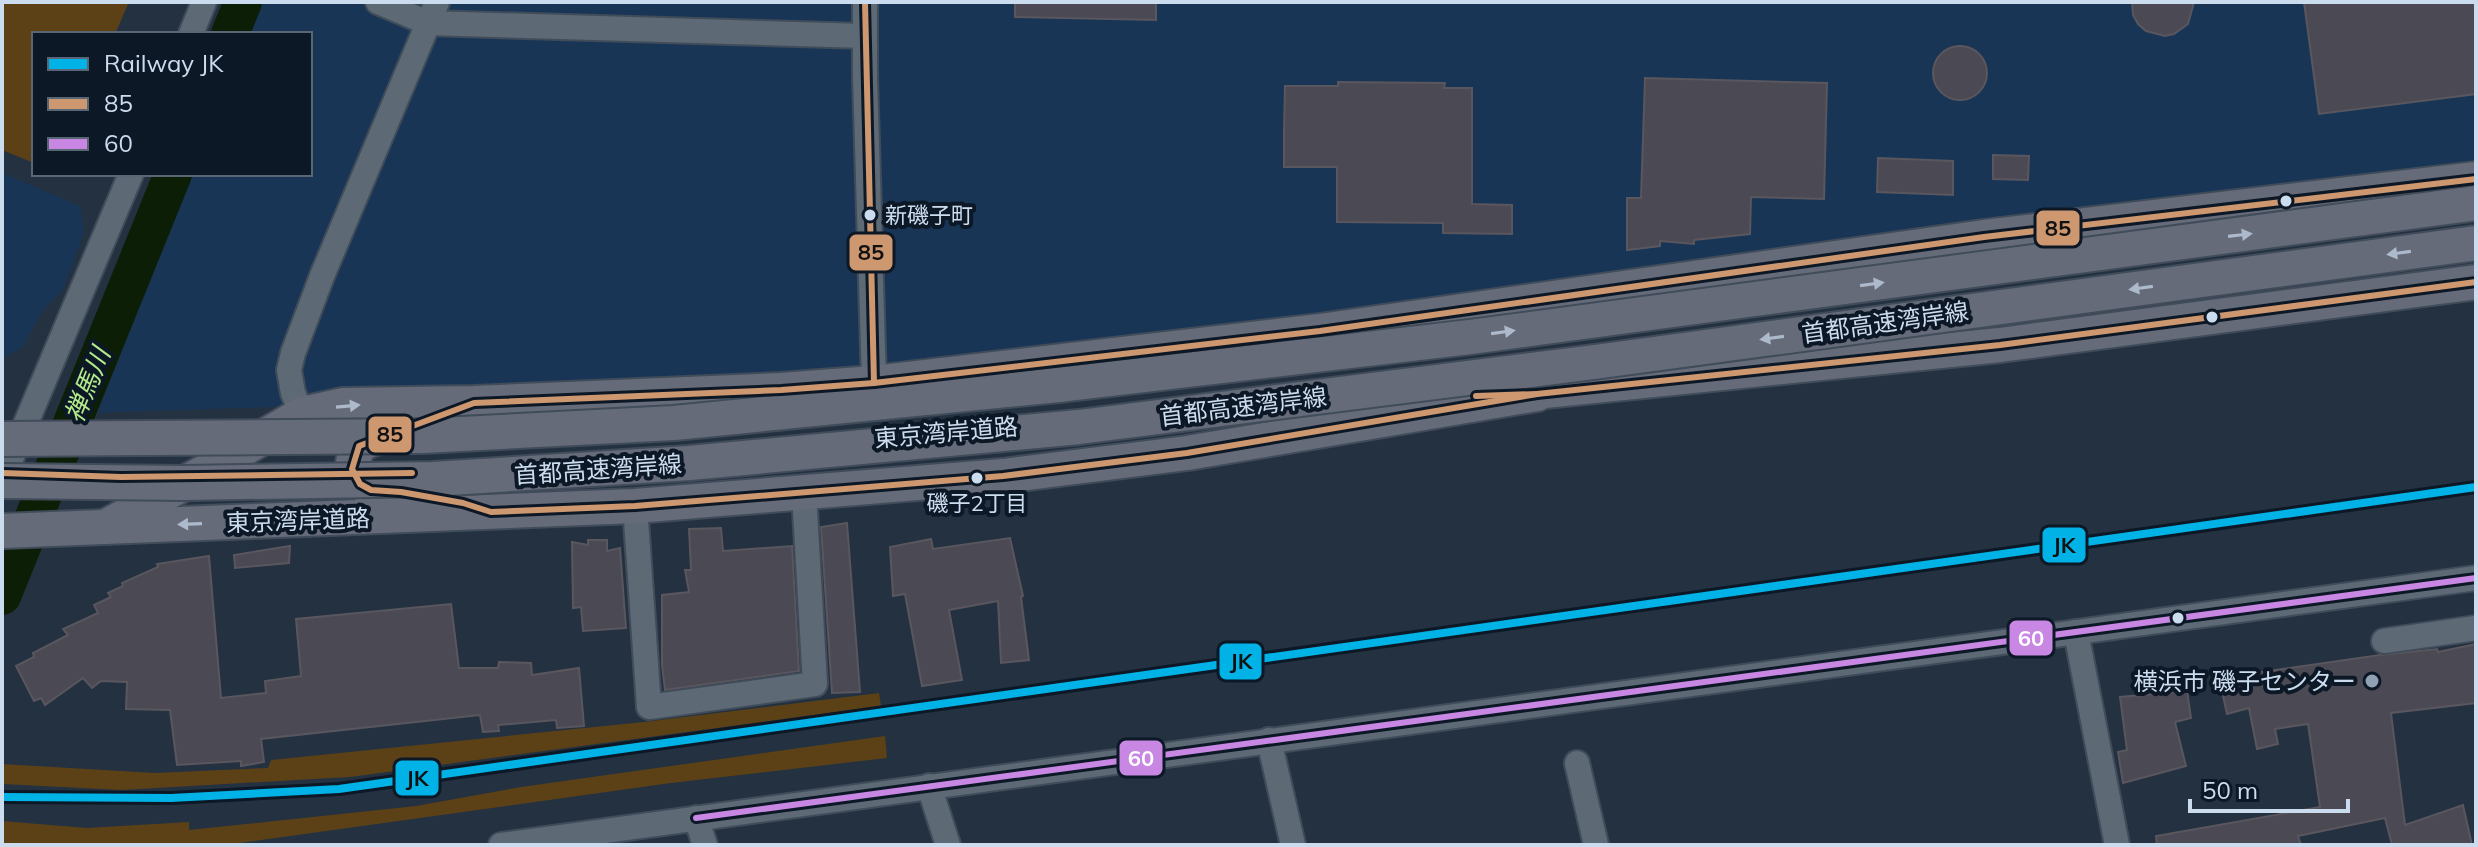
<svg xmlns="http://www.w3.org/2000/svg" width="2478" height="847" viewBox="0 0 2478 847" font-family="Mulish,'Noto Sans JP',sans-serif">
<rect width="100%" height="100%" fill="#233141"/>
<!-- built -->
<g fill="#183556">
<polygon points="256,2 2476,2 2476,164 1772,253 932,365 425,402 86,413 185,174 310,174 310,34 243,34"/>
<polygon points="2,173 80,206 84,232 63,290 43,310 23,347 2,358"/>
</g>
<!-- green -->
<g fill="#5c4117">
<polygon points="2,2 129,2 115,34 34,34 34,163 2,150"/>
<polygon points="879,693 881,706 350,777 122,790 2,784 2,764 155,773 268,768 271,760 644,722"/>
<polygon points="885,736 887,758 671,783 225,845 2,845 2,821 87,828 189,822 189,830 416,806 521,787"/>
</g>
<g fill="none" stroke-linecap="round" stroke-linejoin="round">
<!-- river -->
<g stroke="#0c1f06" stroke-width="38">
<polyline points="230,34 243,2"/>
<polyline points="2,596 173,174"/>
</g>
</g>
<!-- building -->
<g fill="#4b4a54" stroke="#59565e" stroke-width="2">
<polygon points="1015,2 1156,2 1156,20 1015,17"/>
<polygon points="2132,2 2194,2 2188,24 2174,34 2165,36 2146,31 2138,24 2133,15"/>
<polygon points="2304,2 2476,2 2476,94 2319,114"/>
<circle cx="1960" cy="73" r="27"/>
<polygon points="1645,78 1827,83 1824,199 1751,197 1750,234 1694,240 1694,244 1660,241 1660,246 1627,250 1627,198 1641,198"/>
<polygon points="1338,82 1445,83 1444,88 1472,88 1472,204 1512,205 1512,234 1443,233 1443,223 1337,222 1337,167 1284,167 1284,130 1285,86 1338,86"/>
<polygon points="1993,155 2029,156 2028,180 1993,179"/>
<polygon points="1878,158 1953,161 1953,195 1877,192"/>
<polygon points="847,523 860,692 832,693 821,527"/>
<polygon points="721,528 723,551 792,546 799,671 665,690 662,665 662,595 689,592 685,570 691,570 689,529"/>
<polygon points="1010,538 1023,596 1021,597 1029,660 1001,663 998,601 949,610 962,680 922,686 905,594 893,596 890,547 931,539 933,549"/>
<polygon points="588,540 607,540 607,551 620,548 626,628 583,631 581,607 573,608 572,542 588,545"/>
<polygon points="290,546 289,563 235,568 234,555"/>
<polygon points="209,556 221,698 266,693 265,681 301,676 296,619 451,604 459,668 498,668 499,662 531,663 532,675 579,668 584,726 557,728 556,720 498,725 499,731 483,732 480,715 261,739 264,762 241,766 241,761 177,765 170,710 126,709 127,682 101,681 92,688 83,678 45,705 41,698 34,701 16,666 34,657 33,653 68,635 63,629 98,613 94,605 111,597 108,593 123,586 122,583 158,567 157,564"/>
<polygon points="2476,644 2476,703 2391,713 2405,825 2463,805 2472,845 2392,845 2385,818 2298,836 2301,845 2157,845 2156,836 2320,807 2308,724 2275,729 2278,744 2257,749 2249,708 2227,714 2219,678 2380,655 2437,649 2438,652"/>
<polygon points="2187,691 2191,718 2175,722 2186,766 2123,783 2118,752 2127,750 2120,697"/>
</g>
<g fill="none" stroke-linecap="round" stroke-linejoin="round">
<!-- minor casing -->
<g stroke="#404c5a" stroke-width="28">
<g id="minor">
<polyline points="378,2 428,23 865,36"/>
<polyline points="865,2 865,76 874,383"/>
<polyline points="191,34 204,2"/>
<polyline points="302,414 293,393 289,370 293,353 322,276 437,2"/>
<polyline points="2,480 131,174"/>
<polyline points="635,506 649,707 815,684 804,493"/>
<polyline points="2076,632 2117,845"/>
<polyline points="2384,641 2476,628"/>
<polyline points="1269,740 1293,845"/>
<polyline points="1577,763 1596,845"/>
<polyline points="929,786 948,845"/>
<polyline points="696,818 705,845"/>
<polyline points="501,845 2476,578"/>
</g>
</g>
<!-- highway casing -->
<g stroke="#404c5a" stroke-width="38">
<g id="highway">
<polyline points="1515,394 2000,345 2476,282"/>
<path d="M381 491C363 489 349 477 354 458 355 455 357 448 359 446 367 439 385 436 395 432"/>
<polyline points="105,527 203,473 302,414 343,405 474,403 781,390 874,383 1320,331 1984,237 2476,179"/>
<polyline points="2,531 635,506 1003,476 1187,453 1537,394"/>
</g>
</g>
<!-- minor -->
<use href="#minor" stroke="#5e6976" stroke-width="24"/>
<!-- highway -->
<use href="#highway" stroke="#666b7a" stroke-width="34"/>
<!-- highway-bridge casing -->
<g stroke="#404c5a" stroke-width="38" stroke-linecap="butt">
<g id="highway-bridge">
<polyline points="2,439 422,436 674,423 1058,385 1470,337 2476,203"/>
<polyline points="2,481 184,483 433,479 689,463 1079,427 1602,361 2476,243"/>
</g>
</g>
<!-- highway-bridge -->
<use href="#highway-bridge" stroke="#666b7a" stroke-width="34"/>
<!-- bus-1 casing -->
<g stroke="#0d1826" stroke-width="12">
<g id="bus-1">
<polyline points="865,2 874,383"/>
<polyline points="1537,394 1187,453 1003,476 635,506 491,512 463,503 401,492 371,490 360,484 352,469 359,446 474,403 781,390 874,383 1320,331 1984,237 2476,179"/>
<polyline points="1476,396 1537,394 2000,345 2476,282"/>
<polyline points="2,473 121,477 412,473"/>
</g>
</g>
<!-- bus-2 casing -->
<g stroke="#0d1826" stroke-width="12">
<polyline id="bus-2" points="696,818 2476,578"/>
</g>
<!-- bus-1 -->
<use href="#bus-1" stroke="#cd976f" stroke-width="6"/>
<!-- bus-2 -->
<use href="#bus-2" stroke="#c787e3" stroke-width="6"/>
<!-- rail-1 casing -->
<g stroke="#0d1826" stroke-width="14">
<polyline id="rail-1" points="2,797 171,798 339,789 2476,487"/>
</g>
<!-- rail-1 -->
<use href="#rail-1" stroke="#00b2e5" stroke-width="8"/>
</g>
<!-- one-way arrows -->
<defs><path id="oneway-solid" d="M-6-.8H1V-3.2L6.5 0L1 3.2V.8H-6Z" transform="scale(2)"/></defs>
<g fill="#adbacc">
<use href="#oneway-solid" transform="translate(2240 235) rotate(-7)"/>
<use href="#oneway-solid" transform="translate(2399 253) rotate(172)"/>
<use href="#oneway-solid" transform="translate(1872 284) rotate(-8)"/>
<use href="#oneway-solid" transform="translate(2141 288) rotate(172)"/>
<use href="#oneway-solid" transform="translate(1503 332) rotate(-8)"/>
<use href="#oneway-solid" transform="translate(1772 338) rotate(172)"/>
<use href="#oneway-solid" transform="translate(348 406) rotate(-5)"/>
<use href="#oneway-solid" transform="translate(190 524) rotate(178)"/>
</g>
<!-- markers -->
<g fill="#ccdcef" stroke="#0d1826" stroke-width="3">
<circle cx="2286" cy="201" r="7"/>
<circle cx="870" cy="215" r="7"/>
<circle cx="2212" cy="317" r="7"/>
<circle cx="977" cy="478" r="7"/>
<circle cx="2178" cy="618" r="7"/>
</g>
<circle fill="#91a0b2" stroke="#0d1826" stroke-width="3" cx="2372" cy="681" r="8"/>
<g text-anchor="middle" dominant-baseline="central" stroke-width="8" stroke-linejoin="round" paint-order="stroke">
<!-- bus labels -->
<g font-size="22" fill="#ccdcef" stroke="#0d1826" text-anchor="start">
<text x="885" y="215">新磯子町</text>
<text x="977" y="503" text-anchor="middle">磯子2丁目</text>
</g>
<!-- street labels -->
<g font-size="24" fill="#ccdcef" stroke="#0d1826">
<text transform="translate(1885 322) rotate(-8)">首都高速湾岸線</text>
<text transform="translate(1243 406) rotate(-7)">首都高速湾岸線</text>
<text transform="translate(946 432) rotate(-5)">東京湾岸道路</text>
<text transform="translate(598 469) rotate(-4)">首都高速湾岸線</text>
<text transform="translate(298 520) rotate(-2)">東京湾岸道路</text>
</g>
<!-- poi labels -->
<g font-size="24" fill="#ccdcef" stroke="#0d1826" text-anchor="end">
<text x="2356" y="681">横浜市 磯子センター</text>
</g>
<!-- water labels -->
<g font-size="26" font-style="italic" fill="#b3eb89" stroke="#0d1826">
<text transform="translate(87 385) rotate(-68)">禅馬川</text>
</g>
</g>
<g stroke="#0d1826" stroke-width="3">
<rect x="2035" y="209" width="46" height="38" rx="8" fill="#cd976f"/>
<rect x="848" y="233" width="46" height="39" rx="8" fill="#cd976f"/>
<rect x="367" y="415" width="46" height="39" rx="8" fill="#cd976f"/>
<rect x="2041" y="526" width="46" height="38" rx="8" fill="#00b2e5"/>
<rect x="2008" y="619" width="46" height="38" rx="8" fill="#c787e3"/>
<rect x="1218" y="642" width="45" height="39" rx="8" fill="#00b2e5"/>
<rect x="1118" y="739" width="46" height="38" rx="8" fill="#c787e3"/>
<rect x="394" y="759" width="46" height="38" rx="8" fill="#00b2e5"/>
</g>
<g font-size="22" text-anchor="middle" font-weight="bold" fill="#fff">
<text x="2031" y="646">60</text>
<text x="1141" y="766">60</text>
</g>
<g font-size="22" text-anchor="middle" font-weight="bold" fill="#111">
<text x="2058" y="236">85</text>
<text x="871" y="260">85</text>
<text x="390" y="442">85</text>
<text x="2064" y="553">JK</text>
<text x="1241" y="669">JK</text>
<text x="417" y="786">JK</text>
</g>
<!-- border -->
<rect width="2478" height="847" fill="none" stroke="#ccdcef" stroke-width="8"/>
<!-- legend -->
<rect x="32" y="32" width="280" height="144" fill="#0d1826" stroke="#596676" stroke-width="2"/>
<rect x="48" y="58" width="40" height="12" fill="#00b2e5" stroke="#596676" stroke-width="2"/>
<text x="104" y="72" font-size="24" fill="#ccdcef">Railway JK</text>
<rect x="48" y="98" width="40" height="12" fill="#cd976f" stroke="#596676" stroke-width="2"/>
<text x="104" y="112" font-size="24" fill="#ccdcef">85</text>
<rect x="48" y="138" width="40" height="12" fill="#c787e3" stroke="#596676" stroke-width="2"/>
<text x="104" y="152" font-size="24" fill="#ccdcef">60</text>
<!-- scale -->
<path d="M2190 799v12h158v-12" fill="none" stroke="#ccdcef" stroke-width="4"/>
<text x="2202" y="799" font-size="24" fill="#ccdcef" stroke="#0d1826" stroke-width="6" paint-order="stroke">50 m</text>
</svg>
